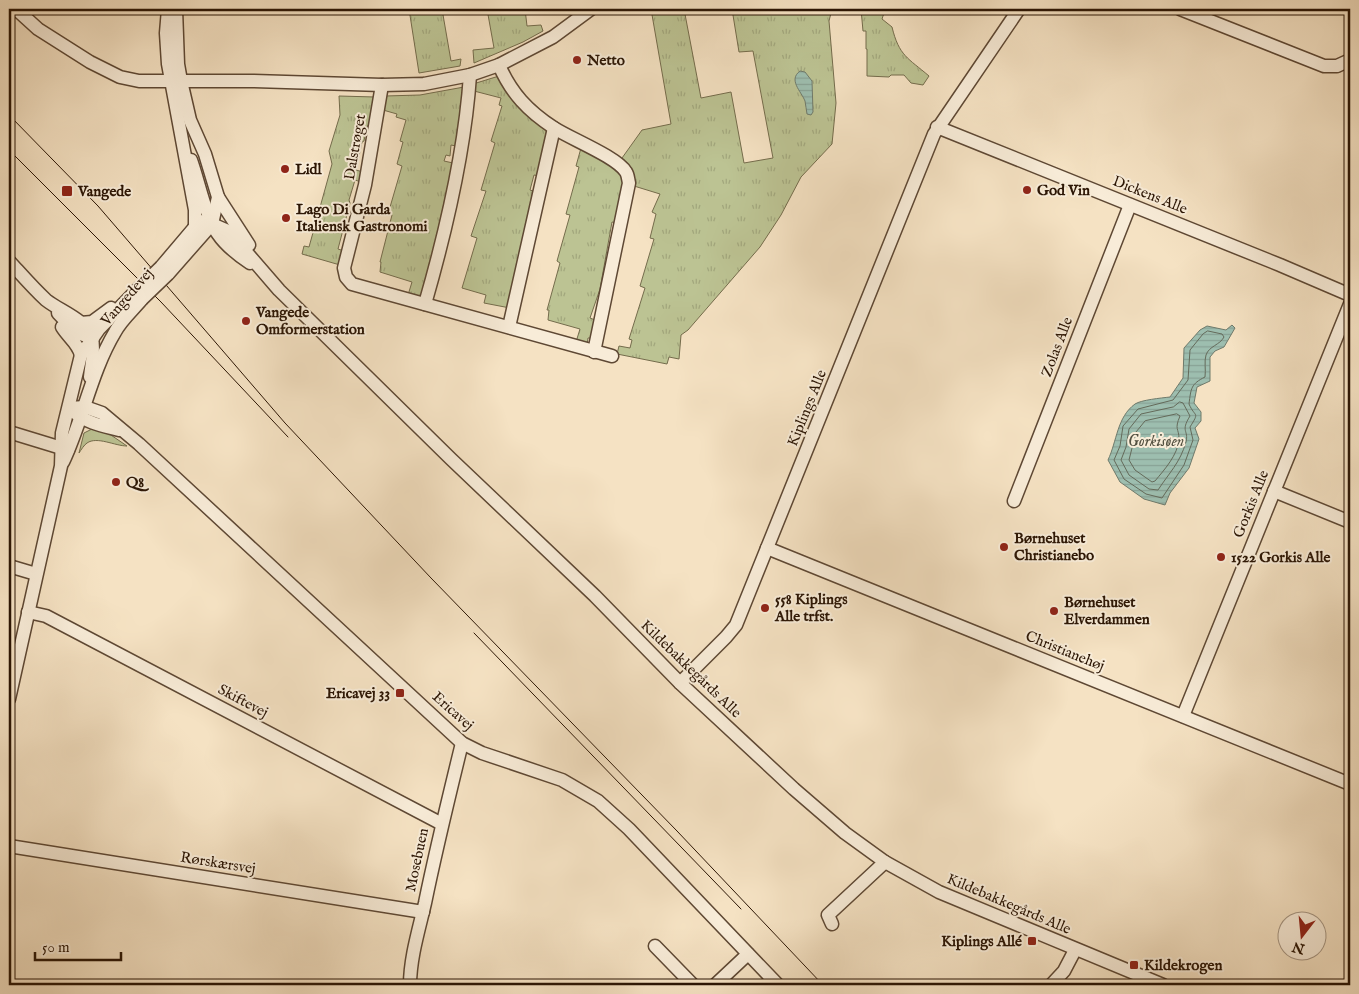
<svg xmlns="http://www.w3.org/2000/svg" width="1359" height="994" viewBox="0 0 1359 994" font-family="'IM FELL English',serif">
<defs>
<pattern id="park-tufts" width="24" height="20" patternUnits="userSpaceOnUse" patternTransform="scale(1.25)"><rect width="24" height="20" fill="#bcc393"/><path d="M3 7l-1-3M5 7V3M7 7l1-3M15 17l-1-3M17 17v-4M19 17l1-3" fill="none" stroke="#a2a77d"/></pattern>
<pattern id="water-rules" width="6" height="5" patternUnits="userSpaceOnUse" patternTransform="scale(1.25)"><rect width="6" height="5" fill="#9dbeaf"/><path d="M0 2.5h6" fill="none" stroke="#87a295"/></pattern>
</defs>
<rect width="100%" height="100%" fill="#f5e2c3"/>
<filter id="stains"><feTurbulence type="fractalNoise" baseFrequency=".004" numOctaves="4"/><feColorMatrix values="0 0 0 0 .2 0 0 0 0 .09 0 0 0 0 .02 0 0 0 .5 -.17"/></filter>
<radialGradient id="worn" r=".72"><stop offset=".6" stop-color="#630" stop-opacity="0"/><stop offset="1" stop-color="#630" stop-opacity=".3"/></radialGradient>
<!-- grass -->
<path fill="#bcc393" stroke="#746c4c" d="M94 428 108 433 127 446C115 446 97 436 87 443 84 445 81 450 79 453L84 433Z"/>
<!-- park -->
<g fill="url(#park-tufts)" stroke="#746c4c">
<polygon points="409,9 442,9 451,61 461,59 460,66 419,73"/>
<polygon points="487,9 525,9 527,26 541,25 543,31 523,42 474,63 473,50 494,48"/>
<path d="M651 9H684L701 98 731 92 744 163 773 158 753 51 739 52 732 9H832L829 21 836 103 832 144 801 177 781 215 760 247 688 330 681 335 679 359 669 357 667 364 617 354 619 346 630 348 632 340 629 339 645 288 640 286 654 239 650 238 656 214 652 212 660 194 634 186C636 174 631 165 622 158L642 130 671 124Z"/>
<path d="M861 9 885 10 882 19 892 27C899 56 908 58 929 76L923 85 911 83 904 75H891L889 77 867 76V49H866V31H863Z"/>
<polygon points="499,76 545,128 547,132 539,176 534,175 530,190 536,192 510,308 484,303 486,295 462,288 477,238 471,236 486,191 481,190 495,143 491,141 502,106 499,105 501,98 474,91 473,84"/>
<polygon points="464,87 456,146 451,145 450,156 446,155 444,161 453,163 424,292 417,297 408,295 412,282 380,272 381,262 380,262 392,215 388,214 402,166 397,164 403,142 400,141 406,120 396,117 397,114 383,110 385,96 420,95"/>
<polygon points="339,96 375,97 372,126 367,126 364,141 362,142 356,170 363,172 361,182 355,180 349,200 350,203 338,249 344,251 340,265 302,254 304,246 309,247 332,164 329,151 340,115"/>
<polygon points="581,148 613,165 624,176 617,223 612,222 600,289 590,318 595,320 592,338 588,338 587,345 576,342 580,329 548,320 549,310 547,310 560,263 557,261 570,215 566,214 579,167 576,166"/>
</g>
<!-- water -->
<g fill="url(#water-rules)" stroke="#6f7a6b">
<path d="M800 71 805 72 812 81 813 112 811 115 807 114C806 110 806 105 805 101 801 91 788 80 800 71Z"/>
<path d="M1232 325 1235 328 1224 347 1215 351 1210 357V381L1197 387 1194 403 1201 412V421L1195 428 1199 439 1189 468 1170 493 1165 505 1144 499 1120 482 1108 460C1117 441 1117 417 1135 404 1141 400 1161 398 1170 397L1183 378 1184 348 1200 330 1207 326 1226 330Z"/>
</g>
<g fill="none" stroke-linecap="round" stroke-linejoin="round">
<!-- shore -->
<g stroke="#646a5a" stroke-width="1">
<path d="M1208 331 1222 334 1224 337C1220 345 1209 346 1206 355 1204 361 1206 370 1205 377 1191 384 1191 388 1189 404 1195 418 1200 411 1190 427L1193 440 1184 465 1162 498 1146 494 1124 479 1114 460 1120 446 1123 426 1138 409 1173 400 1188 380 1190 350 1203 334Z"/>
<path d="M1180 402 1183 403 1190 416C1180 432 1189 430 1186 442 1180 463 1169 473 1158 490L1149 489 1129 475 1121 460 1126 447 1129 429 1141 414 1173 407Z"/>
<path d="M1177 414 1180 416C1174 430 1179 428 1179 439 1178 455 1164 470 1155 481L1152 482 1135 470 1129 460 1136 432 1145 421Z"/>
</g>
<!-- minor casing -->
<g stroke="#5e4834" stroke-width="15">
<g id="minor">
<polyline points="16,9 38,29 90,62 120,77 139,81 253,81 382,85 424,84 470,75 499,65 553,37 591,9"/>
<polyline points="168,9 166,33 168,64 195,210 195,226"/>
<polyline points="1180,9 1324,66 1337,66 1350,60"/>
<path d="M499 65C511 93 528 111 554 128 571 139 617 157 626 172 628 175 628 179 629 183L594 352"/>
<polyline points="382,85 365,185 344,268 346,277 352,284 612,356"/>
<polyline points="937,127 1280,265 1350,295"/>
<path d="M191 160C199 182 205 216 218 234 226 246 238 255 250 263"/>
<polyline points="218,197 249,245"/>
<polyline points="195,226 212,224 228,231 279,290 451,459 595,596 680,683 794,789 845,833 885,862 939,892 1163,985"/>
<path d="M9 261C21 274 33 288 46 300 61 312 86 319 92 339 95 350 91 366 90 377"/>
<polyline points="161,267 200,221"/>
<polyline points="168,274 212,224 218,197 205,154 190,120 181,81 178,64 176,9"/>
<path d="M425 304C446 231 465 151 470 75"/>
<polyline points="58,313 77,333 93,338"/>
<polyline points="81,323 92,322 111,308"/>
<path d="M62 327C68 337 78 343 81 355"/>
<polyline points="509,327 554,128"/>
<polyline points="69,408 85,407 102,413 139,444 462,743 482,753 562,780 598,801 629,829 778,985"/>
<path d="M75 413C87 423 104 426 119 430"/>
<polyline points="9,432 68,450"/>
<path d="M63 462C83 420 91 372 115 332 121 320 133 310 142 299"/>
<polyline points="1274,491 1350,522"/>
<polyline points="1014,501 1130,205"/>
<polyline points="767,548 1350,784"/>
<polyline points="9,566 36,574"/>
<polyline points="28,612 46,616 442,824"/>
<polyline points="680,683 726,637 736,625 934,134 1019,9"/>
<polyline points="9,699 61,466 62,433 81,355 99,329 135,292"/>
<polyline points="1183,716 1350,304"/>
<polyline points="9,846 423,912"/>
<polyline points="832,924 828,915 885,862"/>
<polyline points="655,946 693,985"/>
<path d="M410 985C410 958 419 929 425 903 436 849 449 796 462 743"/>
<polyline points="715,985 748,954"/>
<polyline points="1051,985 1064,971 1075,950"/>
</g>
</g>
<!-- minor -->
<use href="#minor" stroke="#f8ecd8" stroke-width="12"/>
<!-- tram -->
<g stroke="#2b1504" stroke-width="1">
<polyline points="9,115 98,206 285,423 431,578 677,831 823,985"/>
<polyline points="9,150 161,302 288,437"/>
<polyline points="474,633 741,909"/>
</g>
<!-- minor-bridge casing -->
<g stroke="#5e4834" stroke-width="15" stroke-linecap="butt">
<g id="minor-bridge">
<polyline points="135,292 161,267"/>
<polyline points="142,299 168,274"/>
</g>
</g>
<!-- minor-bridge -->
<use href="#minor-bridge" stroke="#f8ecd8" stroke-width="12"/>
</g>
<!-- markers -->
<g fill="#8f2418" stroke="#f8ecd8" stroke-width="2">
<circle cx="577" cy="60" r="5"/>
<circle cx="285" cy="169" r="5"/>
<circle cx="1027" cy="190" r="5"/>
<rect x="61" y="185" width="12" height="12" rx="2.5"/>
<circle cx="286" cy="218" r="5"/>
<circle cx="246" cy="321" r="5"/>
<circle cx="116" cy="482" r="5"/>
<circle cx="1004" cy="547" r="5"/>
<circle cx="1221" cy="557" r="5"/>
<circle cx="765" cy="608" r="5"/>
<circle cx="1054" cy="611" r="5"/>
<rect x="395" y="688" width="10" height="10" rx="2.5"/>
<rect x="1027" y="936" width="10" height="10" rx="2.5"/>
<rect x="1129" y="960" width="10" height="10" rx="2.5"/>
</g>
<g text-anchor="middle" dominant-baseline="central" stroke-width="4" stroke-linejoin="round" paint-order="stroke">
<!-- poi labels -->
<g font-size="15" font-weight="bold" fill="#2b1504" stroke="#f8ecd8" text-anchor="start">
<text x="587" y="60">Netto</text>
<text x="295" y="169">Lidl</text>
<text x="1037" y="190">God Vin</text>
<text x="78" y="191">Vangede</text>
<text x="296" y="209">Lago Di Garda<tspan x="296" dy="17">Italiensk Gastronomi</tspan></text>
<text x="256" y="312">Vangede<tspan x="256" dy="17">Omformerstation</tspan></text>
<text x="126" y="482">Q8</text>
<text x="1014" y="538">Børnehuset<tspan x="1014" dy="17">Christianebo</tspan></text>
<text x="1231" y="557">1522 Gorkis Alle</text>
<text x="775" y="599">558 Kiplings<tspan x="775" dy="17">Alle trfst.</tspan></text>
<text x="1064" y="602">Børnehuset<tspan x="1064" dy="17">Elverdammen</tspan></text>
<text x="390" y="693" text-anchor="end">Ericavej 33</text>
<text x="1022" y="941" text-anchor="end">Kiplings Allé</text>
<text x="1144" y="965">Kildekrogen</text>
</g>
<!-- street labels -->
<g font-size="15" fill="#2b1504" stroke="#f8ecd8">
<text transform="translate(355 147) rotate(-80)">Dalstrøget</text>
<text transform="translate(1150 195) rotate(22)">Dickens Alle</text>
<text transform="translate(127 297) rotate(-49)">Vangedevej</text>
<text transform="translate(1057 347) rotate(-69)">Zolas Alle</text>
<text transform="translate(807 408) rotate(-68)">Kiplings Alle</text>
<text transform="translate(1251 504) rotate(-68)">Gorkis Alle</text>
<text transform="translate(1065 651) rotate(22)">Christianehøj</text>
<text transform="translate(691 669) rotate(44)">Kildebakkegårds Alle</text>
<text transform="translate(243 701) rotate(28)">Skiftevej</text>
<text transform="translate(453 711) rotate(42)">Ericavej</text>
<text transform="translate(417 860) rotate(-78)">Mosebuen</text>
<text transform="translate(218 863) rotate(9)">Rørskærsvej</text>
<text transform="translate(1009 904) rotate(23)">Kildebakkegårds Alle</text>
</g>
<!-- water labels -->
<g font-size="16" font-style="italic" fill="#535040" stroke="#f8ecd8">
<text x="1156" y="442">Gorkisøen</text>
</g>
</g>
<!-- margin -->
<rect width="1359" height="994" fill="none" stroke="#f5e2c3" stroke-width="30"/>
<rect x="10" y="10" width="1339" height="974" fill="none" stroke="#2b1504" stroke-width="2.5"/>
<rect x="15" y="15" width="1329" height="964" fill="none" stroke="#2b1504"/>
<!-- north arrow -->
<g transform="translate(1302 936) rotate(196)"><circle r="24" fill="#f8ecd8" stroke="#a69683"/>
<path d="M0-4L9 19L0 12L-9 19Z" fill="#8f2418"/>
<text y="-8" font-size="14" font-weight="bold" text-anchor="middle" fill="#2b1504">N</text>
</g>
<!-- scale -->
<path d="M35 952v8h86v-8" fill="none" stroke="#2b1504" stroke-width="2.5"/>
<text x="42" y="952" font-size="15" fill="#2b1504" stroke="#f8ecd8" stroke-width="4" paint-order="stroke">50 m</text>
<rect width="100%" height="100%" filter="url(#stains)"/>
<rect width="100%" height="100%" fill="url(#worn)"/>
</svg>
